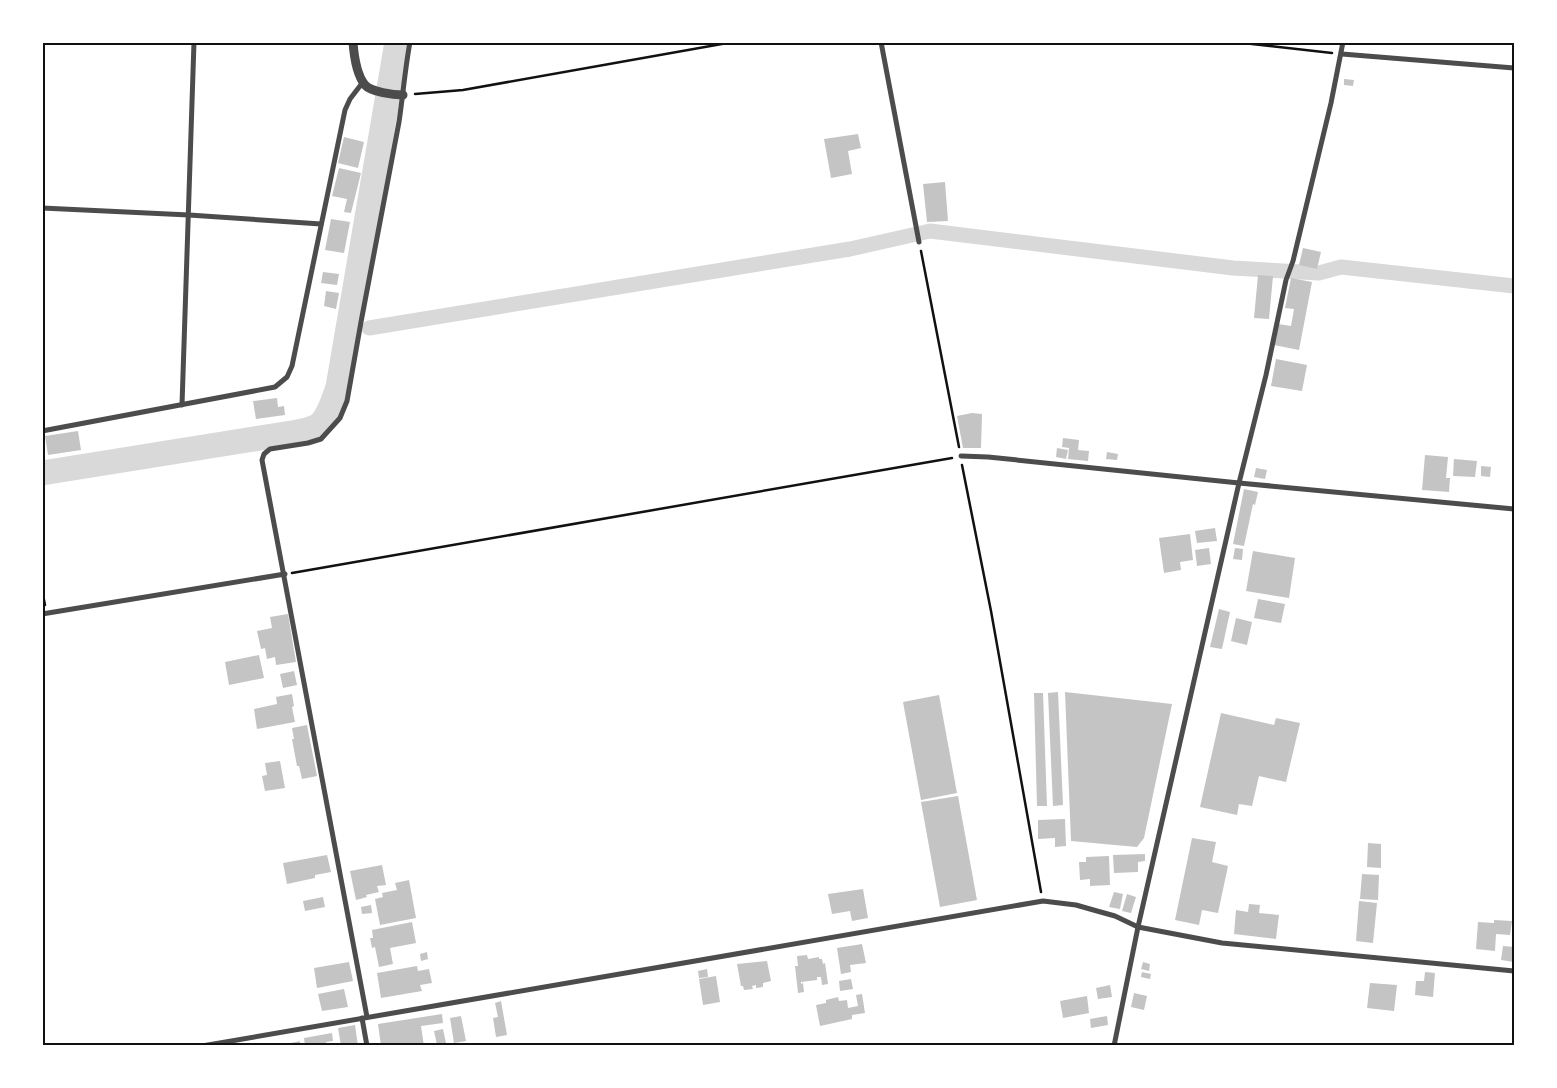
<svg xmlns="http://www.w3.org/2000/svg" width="1557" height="1088" viewBox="0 0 1557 1088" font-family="'Roboto Serif',serif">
<rect width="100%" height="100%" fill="#fff"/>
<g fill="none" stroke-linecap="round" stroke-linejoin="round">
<!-- canal -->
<polyline stroke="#d9d9d9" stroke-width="15" points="369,328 850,249 930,231 1233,268 1319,273 1341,267 1514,286"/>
<!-- river -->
<path stroke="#d9d9d9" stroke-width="25" d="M42 473 279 435C290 433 313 431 321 423 330 414 334 398 338 387L397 42"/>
</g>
<!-- building -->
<g fill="#c4c4c4">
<polygon points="1344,79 1354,80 1353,86 1344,85"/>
<polygon points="858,134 861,148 848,151 852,174 831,178 824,139"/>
<polygon points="344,137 364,142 358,168 338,163"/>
<polygon points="339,168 361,173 351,213 344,212 347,199 332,196"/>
<polygon points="945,182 948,221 927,222 923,184"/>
<polygon points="331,219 350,222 344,253 325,250"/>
<polygon points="1303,248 1321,252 1317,269 1299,265"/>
<polygon points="323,272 339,274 337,285 321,283"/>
<polygon points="1258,275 1273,276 1269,319 1254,318"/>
<polygon points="1291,278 1312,282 1299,350 1274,345 1278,324 1291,326 1294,309 1285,308"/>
<polygon points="326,291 339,293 336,309 324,306"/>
<polygon points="1276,359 1307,365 1302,391 1271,386"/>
<polygon points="277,398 278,407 284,406 285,415 256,419 253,401"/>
<polygon points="972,413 982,414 981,448 963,448 957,416"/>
<polygon points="78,431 81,450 48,455 45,436"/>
<polygon points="1063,438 1079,440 1078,450 1089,451 1088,461 1068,459 1069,448 1062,447"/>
<polygon points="1057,448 1068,450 1066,459 1056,457"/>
<polygon points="1107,452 1118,454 1117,460 1106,459"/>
<polygon points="1425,455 1448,457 1446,478 1450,478 1449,492 1422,490"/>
<polygon points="1454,459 1477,461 1475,477 1453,476"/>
<polygon points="1481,466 1491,467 1490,477 1481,476"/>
<polygon points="1256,468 1267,470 1265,479 1254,477"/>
<polygon points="1244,489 1258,492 1255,505 1253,504 1244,546 1233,544"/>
<polygon points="1215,528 1217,541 1197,543 1195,531"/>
<polygon points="1190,534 1193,560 1180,562 1181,570 1164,573 1159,538"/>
<polygon points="1209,548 1211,564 1197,566 1195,550"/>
<polygon points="1235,548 1243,549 1242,560 1233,559"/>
<polygon points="1253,551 1295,558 1289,598 1246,591"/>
<polygon points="1258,599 1285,604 1281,623 1254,618"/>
<polygon points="1219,609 1230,612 1222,649 1210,647"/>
<polygon points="288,614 296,662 276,665 275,657 267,659 265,648 261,649 257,631 272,628 270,617"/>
<polygon points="1236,618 1252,622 1247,645 1231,641"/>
<polygon points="259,655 264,678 229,685 225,662"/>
<polygon points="294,671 297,685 283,688 280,674"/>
<polygon points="1058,692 1063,805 1053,806 1048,693"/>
<polygon points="1065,692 1172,704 1144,838 1137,847 1071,841"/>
<polygon points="1034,693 1043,693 1047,806 1037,806"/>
<polygon points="292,694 294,706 292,707 295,722 257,729 254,709 277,704 276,697"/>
<polygon points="939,695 957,793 921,800 903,702"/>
<polygon points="1221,713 1274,725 1276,718 1300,723 1286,782 1259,776 1252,806 1239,804 1237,815 1200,807"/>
<polygon points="307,725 317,776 302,779 299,766 297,766 292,739 294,739 292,728"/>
<polygon points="280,761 285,788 265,791 262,776 267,775 265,763"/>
<polygon points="958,796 977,900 940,907 921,802"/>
<polygon points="1065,819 1066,846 1055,847 1055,838 1038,839 1038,820"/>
<polygon points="1192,838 1216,842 1212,862 1228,866 1218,913 1202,910 1199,925 1175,920"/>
<polygon points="1368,843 1381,844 1381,868 1367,867"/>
<polygon points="1145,854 1145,861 1138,862 1138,872 1114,873 1113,855"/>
<polygon points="327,855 331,872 315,875 315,878 287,884 283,863"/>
<polygon points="1109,856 1110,885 1090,886 1090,879 1080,880 1079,862 1086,862 1086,857"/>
<polygon points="382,865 386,885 377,886 379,892 366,895 367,897 356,900 350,871"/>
<polygon points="1362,874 1379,875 1378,900 1360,899"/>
<polygon points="409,880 416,918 380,925 375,899 383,897 382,893 397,890 395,883"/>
<polygon points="863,889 868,918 852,921 850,911 832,914 828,894"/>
<polygon points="1114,892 1123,894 1120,909 1109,907"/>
<polygon points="1127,894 1136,897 1131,913 1122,911"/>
<polygon points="323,897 325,907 305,911 303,901"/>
<polygon points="1359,901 1377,903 1373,943 1356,941"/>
<polygon points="1249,904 1260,905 1259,913 1279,915 1276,939 1234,934 1236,910 1248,912"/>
<polygon points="371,905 372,913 362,914 361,907"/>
<polygon points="1494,920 1512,921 1510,935 1496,934 1495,951 1476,949 1478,922 1494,923"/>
<polygon points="412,922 416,943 390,948 393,964 379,967 375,947 372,948 370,938 373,938 372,930"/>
<polygon points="862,944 866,963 850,965 851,972 841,974 837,948"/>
<polygon points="1503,946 1514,947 1514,962 1501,960"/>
<polygon points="427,952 428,959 421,961 420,954"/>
<polygon points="807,955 808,959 819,957 819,959 822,959 823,964 825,963 828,984 822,985 821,977 817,977 817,980 801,982 801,984 803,983 804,992 798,993 795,966 798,966 797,956"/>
<polygon points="767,961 771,981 763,983 763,987 756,988 756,985 752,986 753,989 744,990 743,986 741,986 737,964"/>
<polygon points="349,962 353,981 317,988 314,968"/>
<polygon points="1143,962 1150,964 1149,971 1141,969"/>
<polygon points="417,966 418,971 429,969 432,983 420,985 422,991 381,998 377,973"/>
<polygon points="707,969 708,977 699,978 698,971"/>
<polygon points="1142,972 1151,974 1150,979 1141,977"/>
<polygon points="1425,972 1435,973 1433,997 1415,995 1416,981 1424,981"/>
<polygon points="716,976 720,1002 703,1005 699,979"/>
<polygon points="851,979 853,989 840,991 839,981"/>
<polygon points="1370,983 1397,985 1394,1011 1367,1008"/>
<polygon points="1110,985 1112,997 1098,999 1096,988"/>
<polygon points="344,989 348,1007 322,1011 318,994"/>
<polygon points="1134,993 1147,996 1144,1010 1131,1007"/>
<polygon points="862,994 865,1013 852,1015 852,1019 820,1026 816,1005 826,1003 826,1000 838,997 839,1001 847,1000 848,1008 858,1006 856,995"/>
<polygon points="1087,996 1089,1013 1063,1018 1060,1001"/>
<polygon points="501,1001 507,1035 496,1037 493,1018 498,1017 495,1003"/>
<polygon points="442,1014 443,1023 421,1026 424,1046 381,1046 378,1024"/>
<polygon points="461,1016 466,1041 454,1043 450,1018"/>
<polygon points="1107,1016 1108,1025 1091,1028 1090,1019"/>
<polygon points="355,1025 358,1046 341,1046 338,1028"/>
<polygon points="443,1029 446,1043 437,1045 434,1031"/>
<polygon points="332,1033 333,1041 326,1042 327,1046 305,1046 304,1038"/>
<polygon points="300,1041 300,1046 282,1046 282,1045"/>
</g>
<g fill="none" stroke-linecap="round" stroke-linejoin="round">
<!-- path -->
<g stroke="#111" stroke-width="2.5">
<polyline points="1234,42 1332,53"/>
<polyline points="415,94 463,90 733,42"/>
<polyline points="921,251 959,447"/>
<polyline points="962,465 991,611 1041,892"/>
<polyline points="292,573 952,458"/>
<polyline points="42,590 45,605"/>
</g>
<!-- minor -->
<g stroke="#4c4c4c" stroke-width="5">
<polyline points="881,42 919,242"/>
<polyline points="1342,54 1514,68"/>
<polyline points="42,208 189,215 321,224"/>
<polyline points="182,405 194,42"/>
<polyline points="42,431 275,387 287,377 292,366 345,110 350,99 363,82"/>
<polyline points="961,456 988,457 1239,483 1514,509"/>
<polyline points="42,614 285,574"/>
<path d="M367 1017 262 460 264 454 270 449 308 443 321 439 340 418 347 401 361 322 399 122C403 95 405 69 410 42"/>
<polyline points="362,1018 367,1046"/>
<polyline points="202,1046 1043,901 1076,905 1097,911 1115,916 1138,927 1222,943 1514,971"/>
<polyline points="1114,1046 1138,927 1239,483 1266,375 1286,280 1293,261 1331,103 1343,42"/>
</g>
<!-- tertiary -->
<path stroke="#4c4c4c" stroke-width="9" d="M353 42C354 56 356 74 365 85 371 92 394 95 403 95"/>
</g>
<!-- border -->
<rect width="1557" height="1088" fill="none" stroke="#ffffff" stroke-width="88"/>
<rect x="44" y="44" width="1469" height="1000" fill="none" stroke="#111" stroke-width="2"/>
</svg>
